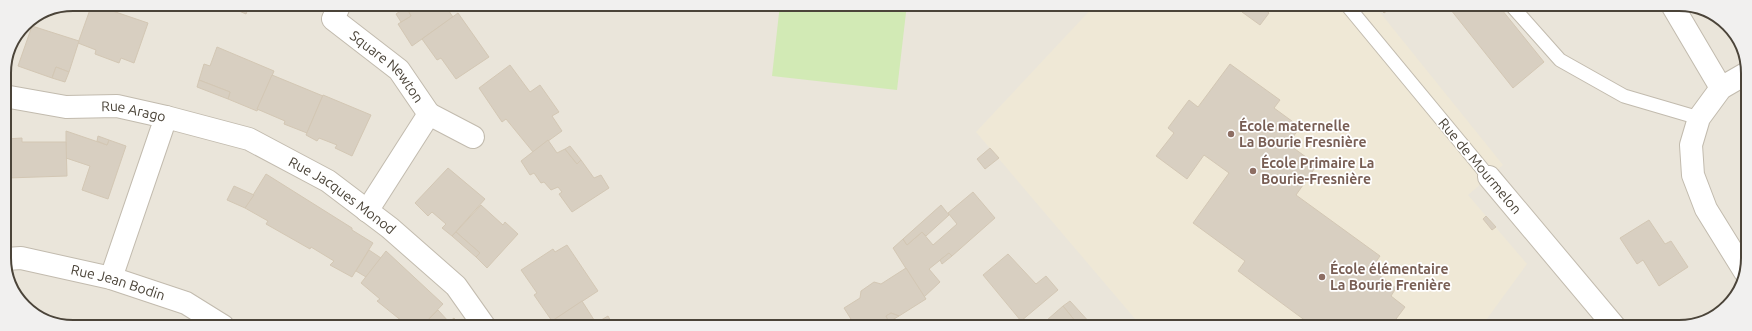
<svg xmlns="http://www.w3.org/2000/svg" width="1752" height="331" viewBox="0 0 1752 331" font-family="Ubuntu,sans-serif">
<rect width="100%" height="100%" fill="#f6f3ec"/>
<!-- residential -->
<polygon fill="#eae5da" points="73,4 1688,5 1725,21 1747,59 1747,267 1725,310 1683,327 64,326 27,310 6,276 4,73 9,46 24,24 47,9"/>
<!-- education -->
<polygon fill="#efe8d6" points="1096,4 1374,5 1503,165 1468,195 1527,264 1481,327 1142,327 976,132"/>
<!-- green -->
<polygon fill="#d2eab5" points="780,4 907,4 897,90 772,76"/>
<!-- building -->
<g fill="#d8cfc1" stroke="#d3c7b4">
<polygon points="92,4 148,23 134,63 121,58 119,63 95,54 96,50 78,43"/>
<polygon points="223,4 250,4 246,14"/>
<polygon points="397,4 444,4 453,17 412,46 398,24 411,16 406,7 401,11"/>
<polygon points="1248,4 1258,4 1269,13 1260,25 1242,12"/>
<polygon points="1377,5 1395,5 1384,13"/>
<polygon points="1447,5 1498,5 1544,62 1513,88"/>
<polygon points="406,7 411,16 401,22 396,14"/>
<polygon points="458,13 489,57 456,79 441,58 437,60 422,39"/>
<polygon points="32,26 79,41 69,72 56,67 52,78 18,66"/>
<polygon points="217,47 274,71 257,111 228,99 230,92 199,80 204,64 210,66"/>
<polygon points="1230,64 1280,100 1274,108 1300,127 1288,144 1317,165 1296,195 1380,256 1371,269 1396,288 1391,296 1405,307 1390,327 1314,327 1238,271 1245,261 1193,223 1229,173 1204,155 1187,179 1156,156 1174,133 1168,128 1189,100 1198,107"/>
<polygon points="510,65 530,92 540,85 559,112 552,116 562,131 533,152 506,119 502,122 479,88"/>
<polygon points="56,67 69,72 65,82 52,78"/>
<polygon points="272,75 323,96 307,133 284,124 285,121 257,109"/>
<polygon points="199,80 230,92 228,99 197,87"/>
<polygon points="323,95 371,115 352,156 335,148 337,145 319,138 317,141 306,135"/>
<polygon points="66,131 107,145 109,140 126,146 108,199 82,190 90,166 66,158"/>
<polygon points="98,136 109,140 107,145 97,141"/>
<polygon points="22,138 22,142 66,142 67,176 7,178 6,139"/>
<polygon points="548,140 557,153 565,149 577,164 581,160 594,178 601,175 609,188 572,212 559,194 562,192 558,187 551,190 544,182 541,183 534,173 530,175 521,161"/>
<polygon points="5,145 6,145 7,184 5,184"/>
<polygon points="570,146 581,160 577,164 565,149"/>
<polygon points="990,148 999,158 985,169 977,159"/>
<polygon points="448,168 485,199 452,236 442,228 446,224 432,212 428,216 415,203"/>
<polygon points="266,174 352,228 352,230 373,243 352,277 330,265 334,261 311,247 310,249 266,224 268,221 245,208"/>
<polygon points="234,186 254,195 245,208 227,200"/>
<polygon points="973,192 995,218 952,256 949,253 929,269 940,282 924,297 893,248 903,239 907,245 922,232 933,245 957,224 948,213"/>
<polygon points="481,205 503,225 505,222 518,234 487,268 476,257 480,253 456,232"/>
<polygon points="941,205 949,215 926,236 922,232 907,245 903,239"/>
<polygon points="1486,216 1496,227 1492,230 1483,219"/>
<polygon points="1649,220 1665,244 1671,241 1688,267 1659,286 1643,260 1637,264 1620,238"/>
<polygon points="456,232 480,253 476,257 452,236"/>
<polygon points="567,245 598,291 552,321 534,295 537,293 521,270 553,249 555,252"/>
<polygon points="369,250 381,258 366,277 356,271"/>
<polygon points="386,251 443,304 422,326 408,326 377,301 380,299 361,283"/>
<polygon points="949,253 952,256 942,264 940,260"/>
<polygon points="1008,254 1036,284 1046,276 1058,290 1021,321 983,275"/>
<polygon points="906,268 926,299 899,316 891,313 886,316 892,327 856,327 844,308 860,298 861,291 874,282 881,284"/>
<polygon points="582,301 596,323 608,316 614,327 555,327 552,321"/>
<polygon points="1070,301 1091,324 1087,327 1080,327 1063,306"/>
<polygon points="1063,306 1080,327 1039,327"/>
<polygon points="438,310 449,322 443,326 422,326"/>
<polygon points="891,313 899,316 889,322 886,316"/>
<polygon points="454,318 460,326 443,326 449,322"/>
</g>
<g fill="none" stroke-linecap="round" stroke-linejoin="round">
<!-- service casing -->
<g stroke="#c2bbae" stroke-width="15">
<g id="service">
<polyline points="1346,4 1489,177"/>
<polyline points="1511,5 1560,60 1624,96 1699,118"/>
</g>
</g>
<!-- minor casing -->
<g stroke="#c2bbae" stroke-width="24">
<g id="minor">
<path id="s1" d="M340 4 333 19 399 70 429 114"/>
<polyline points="1672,5 1721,88"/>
<path id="s2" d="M4 96 66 107 117 106 166 117 111 278"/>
<path id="s3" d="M166 117 249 139 328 181 390 228 456 286 485 327"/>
<polyline points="1489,177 1615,327"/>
<polyline points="367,211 429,114 473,137"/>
</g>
</g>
<!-- tertiary casing -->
<g stroke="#c2bbae" stroke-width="24">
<g id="tertiary">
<path id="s4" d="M6 259 21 258 111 278 186 303 223 326"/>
<polyline points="1745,272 1706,209 1693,175 1691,145 1699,118 1721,88 1747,73"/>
</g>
</g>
<!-- service -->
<use href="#service" stroke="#fff" stroke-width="13"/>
<!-- minor -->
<use href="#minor" stroke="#fff" stroke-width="22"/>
<!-- tertiary -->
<use href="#tertiary" stroke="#fff" stroke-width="22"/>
</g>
<!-- markers -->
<g fill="#8d6e63" stroke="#fff" stroke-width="1.5">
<circle cx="1231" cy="134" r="4"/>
<circle cx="1253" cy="171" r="4"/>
<circle cx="1322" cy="277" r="4"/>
</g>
<g text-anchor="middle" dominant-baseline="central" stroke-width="3.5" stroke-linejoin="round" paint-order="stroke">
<!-- street labels -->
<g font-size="14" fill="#4b4439" stroke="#fff">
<text stroke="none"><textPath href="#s1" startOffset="89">Square Newton</textPath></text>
<text stroke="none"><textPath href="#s2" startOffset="131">Rue Arago</textPath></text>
<text transform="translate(1480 166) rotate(50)">Rue de Mourmelon</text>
<text stroke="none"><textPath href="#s3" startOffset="195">Rue Jacques Monod</textPath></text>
<text stroke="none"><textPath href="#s4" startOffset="115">Rue Jean Bodin</textPath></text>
</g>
<!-- education labels -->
<g font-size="14" font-weight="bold" fill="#785e54" stroke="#fff" text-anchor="start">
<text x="1239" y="126">École maternelle<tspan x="1239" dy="16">La Bourie Fresnière</tspan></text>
<text x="1261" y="163">École Primaire La<tspan x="1261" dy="16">Bourie-Fresnière</tspan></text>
<text x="1330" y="269">École élémentaire<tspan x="1330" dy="16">La Bourie Frenière</tspan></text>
</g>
</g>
<!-- crop -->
<path d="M0 0H1752V331H0ZM73 11H1679A62 62 0 0 1 1741 73V258A62 62 0 0 1 1679 320H73A62 62 0 0 1 11 258V73A62 62 0 0 1 73 11Z" fill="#f1f0ef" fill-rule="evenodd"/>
<path fill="none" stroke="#4b4439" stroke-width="2" d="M73 11H1679A62 62 0 0 1 1741 73V258A62 62 0 0 1 1679 320H73A62 62 0 0 1 11 258V73A62 62 0 0 1 73 11Z"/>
</svg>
